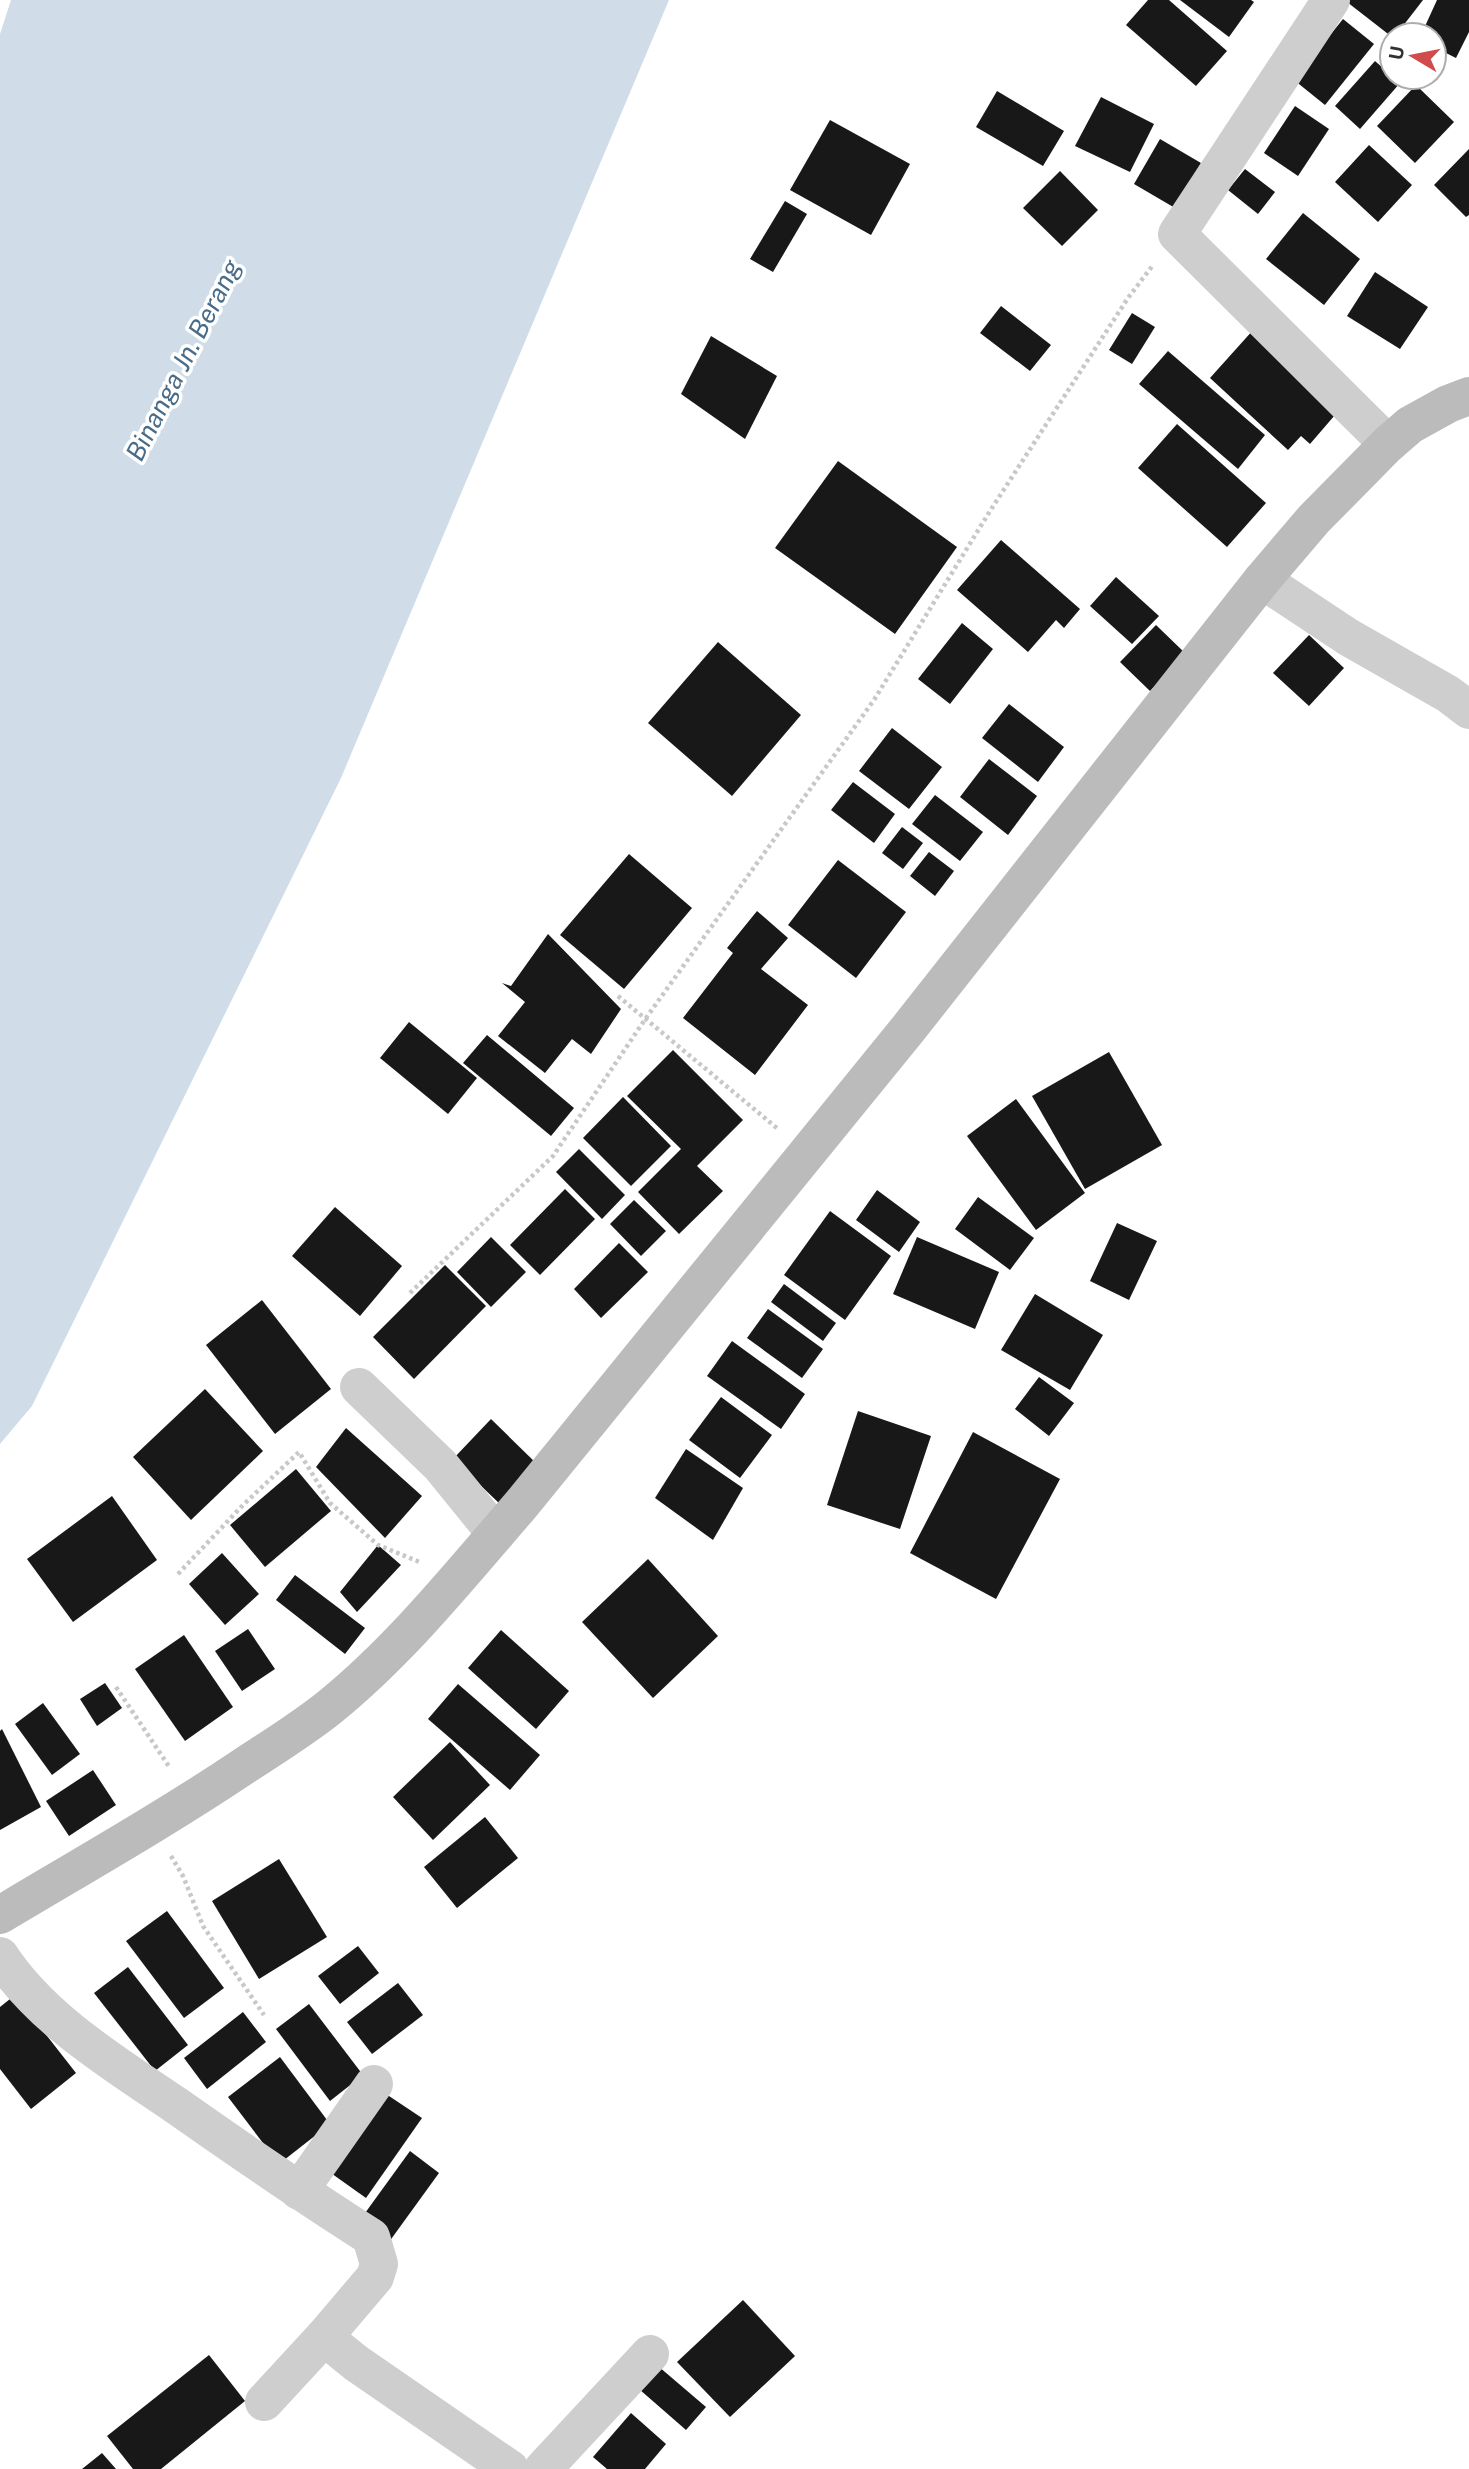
<svg xmlns="http://www.w3.org/2000/svg" width="1469" height="2469" viewBox="0 0 1469 2469" font-family="'Public Sans',sans-serif">
<rect width="100%" height="100%" fill="#fff"/>
<!-- water -->
<polygon fill="#d0dde9" points="11,0 669,0 341,778 32,1406 0,1444 0,34"/>
<!-- building -->
<g fill="#181818">
<polygon points="1148,0 1169,0 1227,51 1196,86 1126,25"/>
<polygon points="1180,0 1251,0 1254,2 1229,37"/>
<polygon points="1349,0 1423,0 1396,35 1392,37 1347,2"/>
<polygon points="1437,0 1469,0 1469,32 1456,58 1434,47 1434,35 1421,35"/>
<polygon points="1343,19 1374,44 1325,105 1294,80"/>
<polygon points="1375,61 1400,83 1360,129 1335,106"/>
<polygon points="1416,85 1454,122 1415,163 1377,126"/>
<polygon points="997,91 1064,131 1043,166 976,127"/>
<polygon points="1101,97 1154,124 1130,172 1075,146"/>
<polygon points="1295,106 1329,129 1298,176 1264,153"/>
<polygon points="830,120 910,164 871,235 790,190"/>
<polygon points="1160,139 1201,163 1175,208 1134,184"/>
<polygon points="1369,145 1412,185 1378,222 1335,182"/>
<polygon points="1469,149 1469,215 1466,217 1434,185"/>
<polygon points="1245,169 1275,192 1258,214 1228,190"/>
<polygon points="1060,171 1098,210 1062,246 1023,208"/>
<polygon points="785,201 807,214 773,272 750,259"/>
<polygon points="1303,213 1360,259 1324,305 1266,259"/>
<polygon points="1375,272 1428,307 1400,349 1347,316"/>
<polygon points="1001,306 1051,345 1030,371 980,333"/>
<polygon points="1132,313 1155,327 1132,364 1109,350"/>
<polygon points="1254,329 1341,408 1310,444 1301,436 1288,450 1210,378"/>
<polygon points="711,336 777,376 745,439 681,394"/>
<polygon points="1168,351 1265,435 1238,469 1139,384"/>
<polygon points="1177,424 1266,503 1227,547 1138,468"/>
<polygon points="838,461 957,547 895,634 775,548"/>
<polygon points="1001,540 1080,609 1064,628 1056,620 1028,652 957,590"/>
<polygon points="1116,577 1159,616 1132,644 1090,606"/>
<polygon points="962,623 993,649 950,704 918,679"/>
<polygon points="1156,625 1186,654 1150,691 1120,662"/>
<polygon points="1309,635 1344,668 1309,706 1273,673"/>
<polygon points="718,642 801,715 732,796 648,723"/>
<polygon points="1009,704 1064,747 1038,782 982,738"/>
<polygon points="892,728 942,767 909,809 859,771"/>
<polygon points="989,759 1037,796 1008,835 960,797"/>
<polygon points="853,782 895,814 874,843 831,810"/>
<polygon points="935,795 983,832 960,861 912,824"/>
<polygon points="902,827 923,843 903,869 882,853"/>
<polygon points="929,852 954,871 935,896 910,876"/>
<polygon points="629,854 692,908 624,989 560,935"/>
<polygon points="838,860 906,912 856,978 788,925"/>
<polygon points="757,911 788,938 761,969 808,1005 755,1075 683,1018 733,953 727,948"/>
<polygon points="548,934 621,1009 591,1054 572,1039 545,1073 498,1036 525,1002 502,983 511,986"/>
<polygon points="409,1022 477,1078 448,1114 380,1058"/>
<polygon points="487,1035 574,1108 551,1136 463,1063"/>
<polygon points="673,1050 743,1120 697,1166 723,1191 679,1234 638,1192 681,1149 627,1096"/>
<polygon points="1109,1052 1162,1145 1085,1189 1032,1096"/>
<polygon points="623,1097 671,1146 631,1186 583,1138"/>
<polygon points="1016,1099 1085,1193 1036,1230 967,1136"/>
<polygon points="579,1149 625,1195 602,1219 556,1172"/>
<polygon points="565,1189 595,1219 540,1275 510,1245"/>
<polygon points="877,1190 920,1222 899,1252 856,1220"/>
<polygon points="978,1197 1034,1238 1010,1270 955,1229"/>
<polygon points="634,1200 666,1231 641,1256 610,1224"/>
<polygon points="335,1207 402,1266 360,1316 292,1256"/>
<polygon points="830,1211 891,1256 845,1320 784,1275"/>
<polygon points="1117,1223 1157,1241 1129,1300 1090,1281"/>
<polygon points="491,1237 526,1272 491,1307 457,1272"/>
<polygon points="917,1237 999,1272 975,1329 893,1294"/>
<polygon points="619,1243 648,1272 601,1318 574,1289"/>
<polygon points="445,1265 486,1306 414,1379 373,1337"/>
<polygon points="784,1284 836,1323 823,1341 771,1302"/>
<polygon points="1035,1294 1103,1335 1070,1390 1001,1350"/>
<polygon points="262,1300 331,1389 275,1434 206,1345"/>
<polygon points="768,1309 823,1349 802,1378 747,1338"/>
<polygon points="732,1341 805,1394 781,1429 707,1376"/>
<polygon points="1039,1377 1074,1403 1049,1436 1015,1409"/>
<polygon points="205,1389 263,1451 191,1520 133,1457"/>
<polygon points="721,1397 772,1435 740,1478 689,1440"/>
<polygon points="858,1411 931,1436 900,1529 827,1505"/>
<polygon points="491,1419 540,1467 502,1506 453,1459"/>
<polygon points="346,1428 422,1496 385,1538 316,1467"/>
<polygon points="973,1432 1060,1479 996,1599 910,1553"/>
<polygon points="686,1449 743,1488 713,1540 655,1498"/>
<polygon points="296,1469 331,1511 265,1567 230,1525"/>
<polygon points="112,1496 157,1560 73,1622 27,1559"/>
<polygon points="378,1545 401,1565 357,1612 340,1592"/>
<polygon points="222,1553 259,1594 225,1625 189,1584"/>
<polygon points="648,1559 718,1636 653,1698 582,1622"/>
<polygon points="295,1575 365,1628 345,1654 276,1600"/>
<polygon points="248,1629 275,1669 242,1691 215,1651"/>
<polygon points="501,1630 569,1691 536,1729 468,1668"/>
<polygon points="184,1635 233,1707 185,1741 135,1669"/>
<polygon points="105,1683 122,1708 97,1726 80,1699"/>
<polygon points="458,1684 540,1755 510,1790 428,1719"/>
<polygon points="43,1703 80,1754 52,1775 15,1724"/>
<polygon points="2,1729 41,1807 0,1830 0,1731"/>
<polygon points="450,1742 490,1785 433,1840 393,1797"/>
<polygon points="93,1770 116,1805 69,1836 46,1801"/>
<polygon points="485,1817 518,1858 457,1908 424,1867"/>
<polygon points="279,1859 327,1937 259,1979 212,1901"/>
<polygon points="167,1911 224,1988 184,2018 126,1941"/>
<polygon points="358,1946 379,1973 340,2004 318,1976"/>
<polygon points="128,1967 188,2045 155,2071 94,1993"/>
<polygon points="398,1983 423,2015 372,2054 347,2022"/>
<polygon points="15,1995 76,2073 31,2109 0,2069 0,2007"/>
<polygon points="309,2004 363,2075 330,2101 276,2029"/>
<polygon points="243,2012 266,2042 207,2089 184,2058"/>
<polygon points="280,2057 330,2124 279,2164 228,2097"/>
<polygon points="383,2092 422,2118 366,2198 328,2171"/>
<polygon points="410,2151 439,2173 389,2242 360,2220"/>
<polygon points="743,2300 795,2356 730,2417 677,2362"/>
<polygon points="209,2355 245,2401 161,2469 133,2469 107,2436"/>
<polygon points="658,2366 706,2407 686,2430 639,2389"/>
<polygon points="631,2413 666,2444 645,2469 607,2469 593,2457"/>
<polygon points="102,2453 116,2469 82,2469"/>
</g>
<g fill="none" stroke-linecap="round" stroke-linejoin="round">
<!-- path -->
<g stroke="#c8c8c8" stroke-width="4.5" stroke-dasharray="3.5 3.5" stroke-linecap="butt">
<polyline points="618,996 778,1129"/>
<polyline points="410,1293 553,1156 646,1018 874,700 990,511 1128,298 1153,265"/>
<polyline points="178,1574 243,1505 299,1452 330,1503 378,1545 422,1563"/>
<polyline points="116,1687 170,1768"/>
<polyline points="171,1856 183,1876 203,1926 264,2015"/>
</g>
<!-- minor -->
<g stroke="#cecece" stroke-width="38">
<polyline points="1331,0 1177,234 1388,444"/>
<polyline points="1262,580 1348,637 1448,694 1469,710"/>
<polyline points="359,1387 440,1465 496,1534"/>
<path d="M0 1956C42 2020 114 2063 177 2106 241 2151 305 2195 371 2237L379 2264 375 2277 324 2337 356 2363 510 2469"/>
<polyline points="299,2191 374,2084"/>
<polyline points="264,2402 324,2337"/>
<polyline points="543,2469 650,2354"/>
</g>
<!-- secondary -->
<path stroke="#bbb" stroke-width="38" d="M0 1915C82 1866 165 1819 244 1766 273 1747 304 1728 331 1706 402 1648 460 1575 520 1506L908 1029 1262 580 1314 519 1388 444 1410 425 1448 404 1469 396"/>
</g>
<g text-anchor="middle" dominant-baseline="central" stroke-width="7" stroke-linejoin="round" paint-order="stroke">
<!-- water labels -->
<g font-size="26" font-style="italic" fill="#496c89" stroke="#fff">
<text transform="translate(183 360) rotate(-63)">Binanga Jn. Berang</text>
</g>
</g>
<!-- north arrow -->
<g transform="translate(1413 56) rotate(280)"><circle r="33" fill="#ffffff" stroke="#adadad" stroke-width="2"/>
<path d="M0-5L12 26L0 18L-12 26Z" fill="#d04b4c"/>
<text y="-10" font-size="19" font-weight="bold" text-anchor="middle" fill="#313131">U</text>
</g>
</svg>
